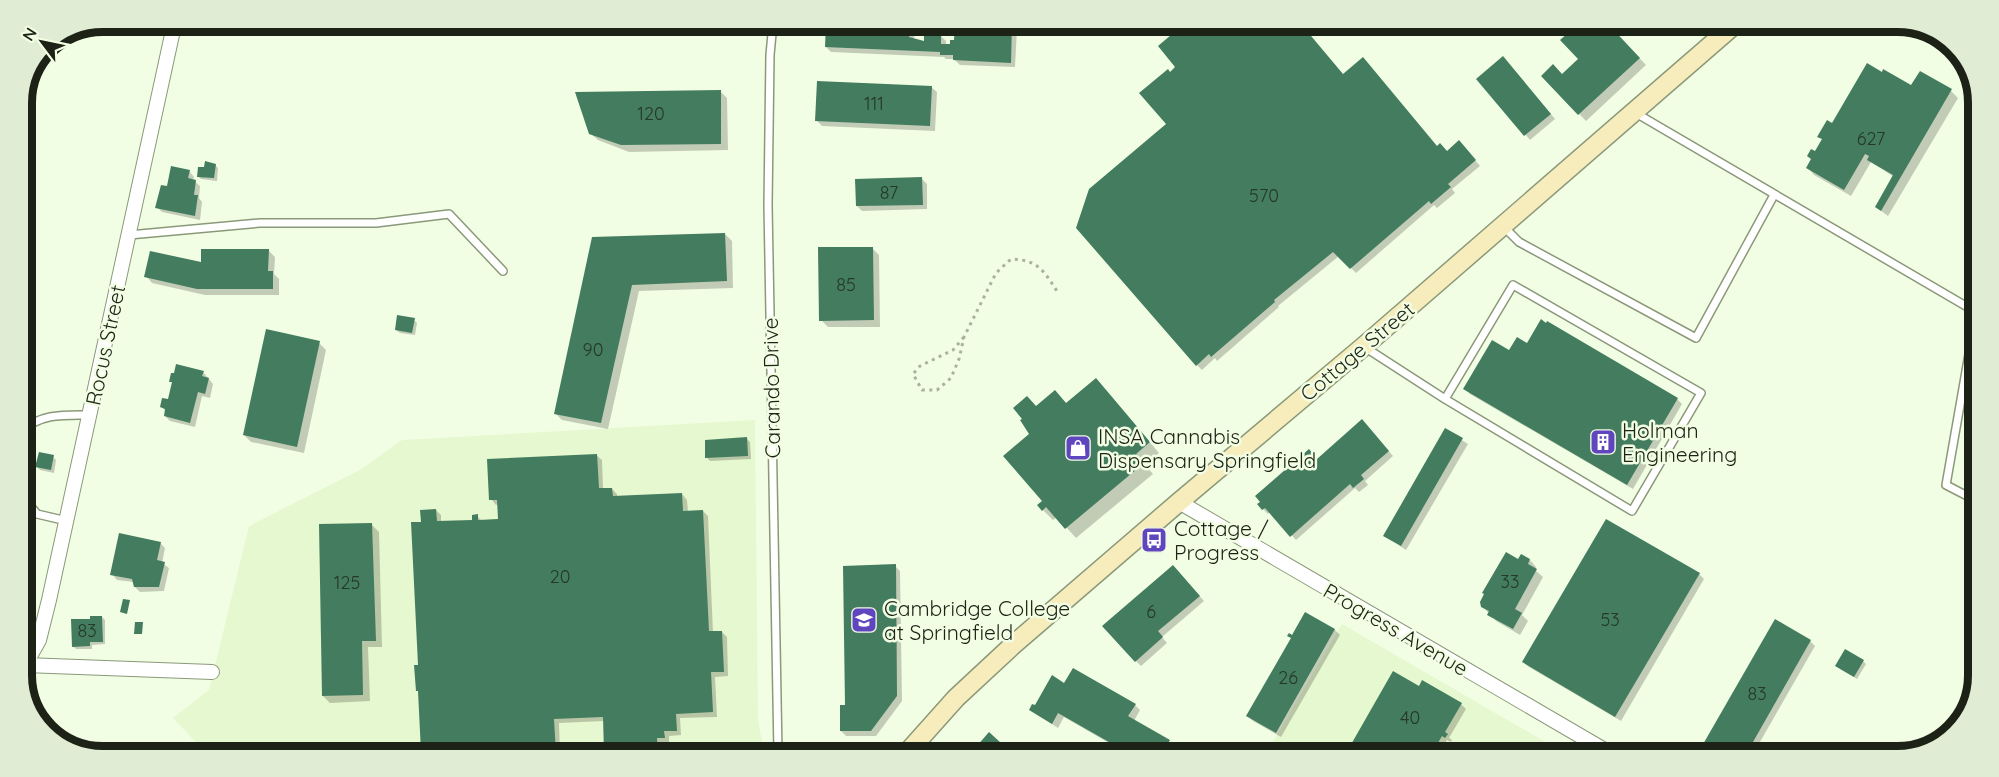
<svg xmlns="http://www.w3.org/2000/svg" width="1999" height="777" viewBox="0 0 1999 777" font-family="Quicksand,sans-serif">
<rect width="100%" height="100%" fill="#f2fee4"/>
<!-- built -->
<g fill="#e6f8d0">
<polygon points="1891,25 1923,25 1957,50"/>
<polygon points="755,420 758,719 764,753 205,752 173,718 209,690 249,526 360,470 402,440"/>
<polygon points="1342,624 1568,755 1266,754"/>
</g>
<!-- shadow -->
<g fill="#0003">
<polygon points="549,22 736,23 553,26"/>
<polygon points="828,23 915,23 914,40 926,43 941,36 946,41 946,45 951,45 1012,24 1017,29 1015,67 960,65 954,59 946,59 944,57 831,52 826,47"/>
<polygon points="1175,24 1300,24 1343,75 1438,147 1447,152 1464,147 1480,166 1452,189 1455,193 1437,208 1434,205 1356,273 1339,256 1278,306 1279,307 1217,361 1215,358 1202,370 1197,365 1168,124 1170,74 1177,67 1180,30"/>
<polygon points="1579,25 1608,25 1646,65 1586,121 1543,76 1562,76 1580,59 1562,40"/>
<polygon points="1636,25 1648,25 1642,30"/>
<polygon points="1508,63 1555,119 1530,140 1478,79"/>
<polygon points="931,87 937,92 935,131 822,126 817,121"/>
<polygon points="1912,87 1951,91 1958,98 1888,216 1876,207 1894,177 1871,162 1851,196 1814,175 1808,168 1823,140 1819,136 1833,125"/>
<polygon points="720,91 727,98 728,150 629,152 598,140 590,133"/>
<polygon points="215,165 218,168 217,181 201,179 198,176"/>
<polygon points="189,171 194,177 193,180 200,186 199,198 202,202 200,220 162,212 157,207 168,188"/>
<polygon points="921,178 927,184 927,209 862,211 857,206"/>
<polygon points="725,234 732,241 733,288 639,291 608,429 562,420 555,413 594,238"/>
<polygon points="872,248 879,255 880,327 828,327 821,320"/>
<polygon points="268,250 275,257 274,274 279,279 279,295 205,295 152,283 146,276"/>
<polygon points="414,320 417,323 415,335 400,333 396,330"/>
<polygon points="1548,323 1677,399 1682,404 1633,489 1470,394 1465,389 1510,352 1527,345"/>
<polygon points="319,343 326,350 304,453 251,442 244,435"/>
<polygon points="203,372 213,384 210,398 202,396 195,427 170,421 165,416 166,411 162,407 169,401 173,384 171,381"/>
<polygon points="1106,390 1159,453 1145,465 1153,474 1076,538 1057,517 1053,520 1043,510 1044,501 1031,434 1036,407 1055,392 1067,404"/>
<polygon points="1367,426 1393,456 1365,481 1368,485 1359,492 1355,488 1296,540 1270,512 1268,514 1263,509 1317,460"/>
<polygon points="1446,430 1468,444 1406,550 1385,536"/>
<polygon points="747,439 750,442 751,459 710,461 707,458"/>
<polygon points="596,455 602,460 603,489 612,489 617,494 617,497 682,494 687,500 688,512 703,511 708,516 713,633 722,632 727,637 728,676 715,677 717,717 680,718 681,735 669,736 669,742 662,743 662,753 606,753 604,721 559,723 560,753 423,752 420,693 417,690 419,666 422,523 436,510 441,515 441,522 473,521 477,516 483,522 500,521 499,504 496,505 491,499"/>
<polygon points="53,457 56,460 54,473 40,470 37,467"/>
<polygon points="372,525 379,532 382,647 368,647 370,701 330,703 323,696"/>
<polygon points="160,543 165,548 162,563 169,568 164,591 140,592 135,587 134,582 117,580 112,574"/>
<polygon points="1530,560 1536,567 1535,570 1543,577 1522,615 1528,621 1520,635 1496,621 1482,606 1519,561"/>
<polygon points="895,566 900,571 902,701 876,736 846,736 841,731 847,707"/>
<polygon points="1178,572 1204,601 1162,637 1167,643 1141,666 1136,661"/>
<polygon points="1699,574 1704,579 1621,721 1529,667 1524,662"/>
<polygon points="1306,614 1335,630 1340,635 1281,737 1253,721 1248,716"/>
<polygon points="102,617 105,620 105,644 92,645 92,649 76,649 73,646 91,620"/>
<polygon points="1810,641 1815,646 1752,756 1717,756 1709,751 1704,746"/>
<polygon points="1863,661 1866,664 1857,679 1840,669"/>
<polygon points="1065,685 1135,705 1140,710 1134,721 1168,741 1160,754 1128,754 1064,717 1058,728 1030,710"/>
<polygon points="1974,686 1974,698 1969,694"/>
<polygon points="1419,688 1461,704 1466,709 1449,738 1452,740 1451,742 1447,740 1440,753 1347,755"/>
<polygon points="1170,743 1174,746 1169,754 1163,754"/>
</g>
<!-- building -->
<g fill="#437c5e">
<polygon points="826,23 910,23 909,37 924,41 924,35 941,34 941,44 950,44 950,40 954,40 955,23 1012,23 1011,63 953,60 953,55 940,55 940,52 825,47"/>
<polygon points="1173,24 1301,24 1343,74 1363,57 1437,146 1440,143 1447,151 1459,140 1476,160 1448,184 1451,187 1431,204 1429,201 1350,269 1333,252 1274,300 1275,302 1211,357 1209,354 1196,366 1076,228 1089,189 1166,124 1139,93 1168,69 1170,72 1175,67 1158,46 1178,29"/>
<polygon points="1577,25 1609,25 1640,58 1578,115 1541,76 1553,64 1562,74 1578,59 1560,40"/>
<polygon points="1503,56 1551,114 1524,136 1476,79"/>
<polygon points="1867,63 1882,72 1883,69 1911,85 1920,71 1952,89 1881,211 1875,207 1893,175 1867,160 1869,156 1865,154 1844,190 1806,168 1811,159 1807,156 1811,149 1815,151 1822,139 1817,137 1827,120 1832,123"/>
<polygon points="817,81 932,86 930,126 815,121"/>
<polygon points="721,90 721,144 621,145 589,134 575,92"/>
<polygon points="205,161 216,164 214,178 197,177 198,167 204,167"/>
<polygon points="171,166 190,170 188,178 196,180 194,195 198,195 195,216 155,208 161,185 167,186"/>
<polygon points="922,177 923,205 856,206 855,179"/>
<polygon points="725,233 727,281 632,285 601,423 554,414 592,237"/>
<polygon points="818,247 873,247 874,320 819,321"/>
<polygon points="201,249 269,249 268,271 273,271 273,289 197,289 144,277 150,251 201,262"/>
<polygon points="397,315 415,318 412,333 395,330"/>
<polygon points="1541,319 1546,323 1547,321 1678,398 1627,485 1463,389 1492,340 1509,350 1517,337 1527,343"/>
<polygon points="266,329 320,341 297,447 243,435"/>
<polygon points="176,364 204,371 202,376 209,378 205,394 198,392 190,423 164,416 165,409 160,407 162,398 168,399 172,382 169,382 171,373 174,373"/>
<polygon points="1096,378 1150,442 1136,454 1144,463 1065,529 1046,507 1042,511 1037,505 1042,501 1003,456 1029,434 1020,420 1022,419 1013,408 1027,396 1036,406 1055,390 1066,403"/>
<polygon points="1362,419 1389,451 1361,475 1364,479 1353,488 1350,484 1290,537 1265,508 1262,510 1257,504 1260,502 1255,496 1309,449 1317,459"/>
<polygon points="1445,428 1463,438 1401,546 1383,536"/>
<polygon points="747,437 748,456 705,458 705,440"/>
<polygon points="39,452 54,455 51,470 35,467"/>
<polygon points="597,454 599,488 612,488 613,496 682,493 683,511 703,510 709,631 722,631 724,672 711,672 713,712 676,714 677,731 664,731 665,738 657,738 658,753 604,753 603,717 554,719 556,753 421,752 418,691 416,691 414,665 418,665 411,522 421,522 420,510 436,509 437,521 472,520 472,515 478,514 478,520 498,519 497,500 489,500 487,459"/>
<polygon points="1606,519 1700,573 1615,717 1522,662"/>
<polygon points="372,523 376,641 362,641 363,695 322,696 319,524"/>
<polygon points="119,533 161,542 157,560 165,562 159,587 134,587 132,579 110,575"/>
<polygon points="1506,552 1518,559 1521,554 1530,559 1528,564 1537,569 1515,609 1522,613 1513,629 1487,615 1489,611 1481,607 1480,602 1484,594 1482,593"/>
<polygon points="896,564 897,696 871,731 840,731 840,705 845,705 843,566"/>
<polygon points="1173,565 1200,596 1158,631 1163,637 1135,662 1102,626"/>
<polygon points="123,599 130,600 127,614 120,612"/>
<polygon points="1305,612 1335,629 1276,733 1246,716 1291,638 1287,636 1289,633 1292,635"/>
<polygon points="90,616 102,616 103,642 90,642 90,646 72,647 71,619 90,619"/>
<polygon points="1775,619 1811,640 1745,756 1718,756 1702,746"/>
<polygon points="135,622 143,622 142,634 134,634"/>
<polygon points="1845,649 1864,660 1854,677 1835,666"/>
<polygon points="1073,668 1136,704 1128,716 1170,740 1162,754 1130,754 1058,713 1052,724 1029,710 1032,704 1035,705 1052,675 1064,683"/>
<polygon points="1393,671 1419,686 1422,680 1462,703 1445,732 1448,734 1445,738 1442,736 1435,748 1447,755 1345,755"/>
<polygon points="989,732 1013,754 970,754"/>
<polygon points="1319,742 1331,749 1340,755 1312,755"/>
</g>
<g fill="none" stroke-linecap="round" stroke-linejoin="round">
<!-- service casing -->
<g stroke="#8b997a" stroke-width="10">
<g id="service">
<polyline points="773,23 770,55 768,205 778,753"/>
<polyline points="1634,112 1976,312"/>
<polyline points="1503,226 1519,242 1696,338 1774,195"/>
<polyline points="129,235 260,223 376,223 449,214 503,271"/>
<polyline points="1366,348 1445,399 1632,511 1701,393 1513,285 1445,399"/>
<path d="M21 432C40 413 65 415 90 415"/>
<polyline points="21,494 37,514 67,521"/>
<polyline points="1975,500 1946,485 1976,314"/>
</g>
</g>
<!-- minor casing -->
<g stroke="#8b997a" stroke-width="16">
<g id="minor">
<polyline points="1179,502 1613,755"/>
<polyline points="25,665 39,640 49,600 175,21"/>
<polyline points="21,667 25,665 212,672"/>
</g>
</g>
<!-- secondary casing -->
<g stroke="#8b997a" stroke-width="21">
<polyline id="secondary" points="906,754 956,698 1013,645 1179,502 1363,347 1734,25"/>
</g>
<!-- path -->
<path stroke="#a9b29d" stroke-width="3" stroke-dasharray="3 4.5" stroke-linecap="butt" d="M964 337 953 350 920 366 913 374 922 390H937L951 378 959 359 964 337 996 273 1011 259C1040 260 1044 272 1059 294"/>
<!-- service -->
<use href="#service" stroke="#fff" stroke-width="7"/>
<!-- minor -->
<use href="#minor" stroke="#fff" stroke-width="14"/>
<!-- secondary -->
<use href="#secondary" stroke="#f6ecbc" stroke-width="18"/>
</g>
<!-- icons -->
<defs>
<g id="building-square" transform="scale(1.35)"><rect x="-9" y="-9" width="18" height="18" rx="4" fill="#5f46bf" stroke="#f2fee4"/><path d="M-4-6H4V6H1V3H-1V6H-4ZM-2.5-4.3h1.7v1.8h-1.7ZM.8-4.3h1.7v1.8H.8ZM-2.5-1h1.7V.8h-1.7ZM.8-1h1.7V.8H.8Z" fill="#fff"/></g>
<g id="shop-square" transform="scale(1.35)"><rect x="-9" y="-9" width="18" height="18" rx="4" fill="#5f46bf" stroke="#f2fee4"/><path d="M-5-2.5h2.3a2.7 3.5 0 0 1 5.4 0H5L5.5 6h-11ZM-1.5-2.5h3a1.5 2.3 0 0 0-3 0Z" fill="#fff"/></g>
<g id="bus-square" transform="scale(1.35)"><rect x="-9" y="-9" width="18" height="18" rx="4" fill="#5f46bf" stroke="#f2fee4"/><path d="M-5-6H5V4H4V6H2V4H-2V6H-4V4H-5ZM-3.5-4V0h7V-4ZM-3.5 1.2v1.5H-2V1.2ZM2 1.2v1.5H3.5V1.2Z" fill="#fff"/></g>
<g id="school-square" transform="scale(1.35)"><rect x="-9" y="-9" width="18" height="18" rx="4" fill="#5f46bf" stroke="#f2fee4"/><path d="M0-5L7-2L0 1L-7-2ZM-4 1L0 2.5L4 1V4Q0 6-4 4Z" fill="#fff"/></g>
</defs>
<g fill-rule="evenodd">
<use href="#building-square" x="1603" y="442"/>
<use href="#shop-square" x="1078" y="448"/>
<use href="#bus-square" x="1154" y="540"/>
<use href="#school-square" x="864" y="620"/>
</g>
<g text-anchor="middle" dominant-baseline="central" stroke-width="5" stroke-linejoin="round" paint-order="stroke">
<!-- number labels -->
<g font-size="18" fill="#263828">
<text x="874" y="103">111</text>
<text x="651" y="113">120</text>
<text x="1871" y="138">627</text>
<text x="889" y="192">87</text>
<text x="1264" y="195">570</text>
<text x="846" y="284">85</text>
<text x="593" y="349">90</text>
<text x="560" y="576">20</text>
<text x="1510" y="581">33</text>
<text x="347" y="582">125</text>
<text x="1151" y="611">6</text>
<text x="1610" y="619">53</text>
<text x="87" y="630">83</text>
<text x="1288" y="677">26</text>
<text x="1757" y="693">83</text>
<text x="1410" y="717">40</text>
</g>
<!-- street labels -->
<g font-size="21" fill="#1d2216" stroke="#f2fee4">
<text transform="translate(105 345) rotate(-78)">Rocus Street</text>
<text transform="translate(1357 351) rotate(-40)">Cottage Street</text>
<text transform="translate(771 388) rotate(-91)">Carando Drive</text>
<text transform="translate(1396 629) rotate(30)">Progress Avenue</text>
</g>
<!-- poi labels -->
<g font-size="21" fill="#1d2216" stroke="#f2fee4" text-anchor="start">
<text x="1622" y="430">Holman<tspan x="1622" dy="24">Engineering</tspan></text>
<text x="1098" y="436">INSA Cannabis<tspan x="1098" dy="24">Dispensary Springfield</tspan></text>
<text x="1174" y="528">Cottage /<tspan x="1174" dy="24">Progress</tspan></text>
<text x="884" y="608">Cambridge College<tspan x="884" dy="24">at Springfield</tspan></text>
</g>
</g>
<!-- crop -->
<path d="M0 0H1999V777H0ZM103 32H1897A71 71 0 0 1 1968 103V675A71 71 0 0 1 1897 746H103A71 71 0 0 1 32 675V103A71 71 0 0 1 103 32Z" fill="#e1ecd4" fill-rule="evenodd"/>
<path fill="none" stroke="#1d2216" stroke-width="8" d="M103 32H1897A71 71 0 0 1 1968 103V675A71 71 0 0 1 1897 746H103A71 71 0 0 1 32 675V103A71 71 0 0 1 103 32Z"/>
<!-- north arrow -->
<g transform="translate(42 42) rotate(302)" stroke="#f2fee4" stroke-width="4.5" paint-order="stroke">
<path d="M0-4.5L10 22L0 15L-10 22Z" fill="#1d2216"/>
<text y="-9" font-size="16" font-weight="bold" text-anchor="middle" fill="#1d2216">N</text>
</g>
</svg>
